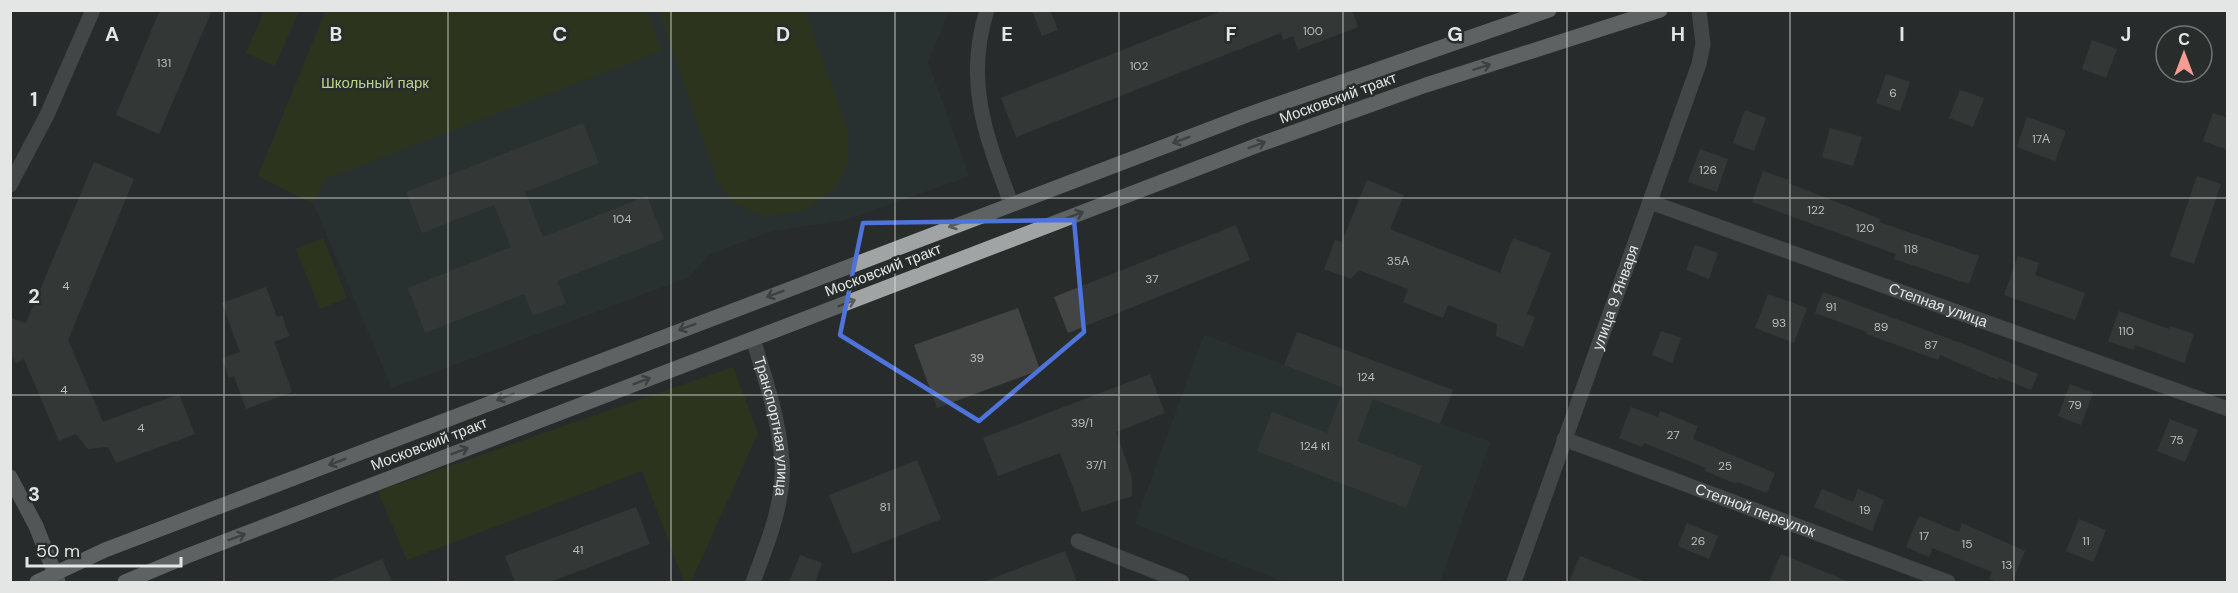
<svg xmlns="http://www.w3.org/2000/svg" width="2238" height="593" viewBox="0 0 2238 593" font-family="'DM Sans',sans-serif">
<rect width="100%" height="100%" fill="#282c2b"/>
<!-- built -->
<g fill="#2c3836">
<polygon points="326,10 949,11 928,62 969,176 845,220 772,231 710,254 689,277 392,388 314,204 258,176"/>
<polygon points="1204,335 1490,442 1440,582 1285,582 1135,524"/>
</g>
<!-- green -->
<g fill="#323e0c">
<polygon points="326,10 647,11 661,51 325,179 314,204 258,176"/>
<polygon points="264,11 299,11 275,66 246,53"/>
<polygon points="659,11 805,11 848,132 848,162 835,188 807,209 765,216 733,203 717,179"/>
<polygon points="323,238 347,298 320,309 296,249"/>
<polygon points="733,367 758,433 691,582 684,582 642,471 407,560 378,491"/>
</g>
<!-- building -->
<g fill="#424543">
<polygon points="160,10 212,10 159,134 116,115"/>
<polygon points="1032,10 1050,10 1058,30 1042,36"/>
<polygon points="1224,10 1352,10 1358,27 1298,50 1293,36 1283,40 1281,33 1016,137 1001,98"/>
<polygon points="2092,40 2117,49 2106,78 2082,69"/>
<polygon points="1886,74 1910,82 1900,111 1876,103"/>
<polygon points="1960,90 1984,98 1973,127 1949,118"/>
<polygon points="1745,110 1766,118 1754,151 1733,143"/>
<polygon points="2213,113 2228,118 2228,150 2203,141"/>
<polygon points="2027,117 2066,131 2055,161 2017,147"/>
<polygon points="583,123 599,163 525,192 543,237 647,196 664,239 557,281 566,303 533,316 524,294 425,333 408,288 511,247 494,205 422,233 406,192"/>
<polygon points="1830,128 1862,137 1853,166 1822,157"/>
<polygon points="1700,149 1728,159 1717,192 1688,182"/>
<polygon points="94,162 134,179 68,340 103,422 179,394 195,434 116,463 108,447 88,449 76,434 59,441 24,359 16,363 10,351 10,318 26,323"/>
<polygon points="1763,171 1789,180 1788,183 1880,219 1879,222 1979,256 1969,284 1894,259 1896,254 1752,202"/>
<polygon points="2197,176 2221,184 2194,264 2170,256"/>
<polygon points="1367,180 1404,195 1390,229 1500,273 1513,238 1551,253 1527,314 1535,317 1523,347 1496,336 1497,324 1448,305 1443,318 1403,302 1408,289 1359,270 1351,279 1324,269 1335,240 1342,242"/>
<polygon points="1236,225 1250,260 1068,333 1054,297"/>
<polygon points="1695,245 1718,253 1709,279 1686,270"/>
<polygon points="2018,256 2039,263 2035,275 2085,293 2075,320 2004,295"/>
<polygon points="266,287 277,317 282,315 289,336 274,342 292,392 246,409 234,376 229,378 222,358 240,352 222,303"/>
<polygon points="1823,292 1974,348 2038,374 2031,390 1999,377 1998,380 1940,355 1938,360 1889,342 1866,334 1867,332 1815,313"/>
<polygon points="1768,294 1807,308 1794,343 1755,328"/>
<polygon points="1018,308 1040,370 937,408 914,345"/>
<polygon points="2119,311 2169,329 2170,326 2194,334 2184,363 2135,345 2133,350 2108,341"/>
<polygon points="1661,331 1681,338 1672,363 1652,355"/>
<polygon points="1297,332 1453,390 1440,424 1373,399 1357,441 1422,466 1406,508 1257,451 1272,412 1327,433 1344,388 1284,365"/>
<polygon points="1150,374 1165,413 1116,432 1132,477 1132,496 1082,512 1060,453 998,476 983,438"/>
<polygon points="2070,384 2093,393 2081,425 2058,416"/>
<polygon points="1631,407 1658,417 1660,411 1698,426 1693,439 1775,473 1767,493 1737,482 1736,484 1705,471 1706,468 1644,443 1642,447 1619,438"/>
<polygon points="2170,419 2198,430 2185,462 2157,451"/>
<polygon points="917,460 941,519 853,554 829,495"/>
<polygon points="1822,489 1853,502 1858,489 1884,500 1872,531 1814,507"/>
<polygon points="636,507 650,544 550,582 515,582 505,556"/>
<polygon points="1919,516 1959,532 1962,523 2025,551 2012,582 1998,582 1989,579 1992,572 1932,548 1929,557 1906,547"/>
<polygon points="2079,519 2106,530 2093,562 2066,551"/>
<polygon points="1687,523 1718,536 1709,559 1678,546"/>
<polygon points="1065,551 1077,582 986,582 986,581"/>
<polygon points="1781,554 1849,582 1769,582"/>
<polygon points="800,555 822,563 815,582 789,582"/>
<polygon points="1580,556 1646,582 1569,582"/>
<polygon points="382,559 392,582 326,582"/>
</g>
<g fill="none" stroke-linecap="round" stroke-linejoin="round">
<!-- street -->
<g stroke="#656768" stroke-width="15">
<path d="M987 10C964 82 986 137 1011 203"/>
<polyline points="10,185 47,115 93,10"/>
<path id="s1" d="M1650 202 2228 409"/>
<path id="s2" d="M753 339C765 378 779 419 782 461 785 501 767 545 753 582"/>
<path id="s3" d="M1564 439 1948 582"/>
<polyline points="1078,541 1182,582"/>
<path id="s4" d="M1514 582 1699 64 1703 44 1699 10"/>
</g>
<!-- secondary -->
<polyline stroke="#86898a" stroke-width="15" points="10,477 36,526 58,582"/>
<!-- primary -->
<g stroke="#a0a4a5" stroke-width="15">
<polyline points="37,582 105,550 1247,115 1549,10"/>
<polyline points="125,582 187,556 1258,145 1426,85 1660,10"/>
</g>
</g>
<!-- one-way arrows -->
<defs><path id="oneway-shaft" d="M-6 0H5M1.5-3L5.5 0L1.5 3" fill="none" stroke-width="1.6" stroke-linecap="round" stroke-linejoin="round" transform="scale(1.5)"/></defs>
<g stroke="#585c5c">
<use href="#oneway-shaft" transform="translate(1482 67) rotate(-18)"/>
<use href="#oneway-shaft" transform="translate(1181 140) rotate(159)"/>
<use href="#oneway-shaft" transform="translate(1257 145) rotate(-20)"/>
<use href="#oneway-shaft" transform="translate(1075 215) rotate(-21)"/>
<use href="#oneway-shaft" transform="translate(957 224) rotate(159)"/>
<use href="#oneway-shaft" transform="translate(775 294) rotate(159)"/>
<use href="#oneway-shaft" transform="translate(847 303) rotate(-21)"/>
<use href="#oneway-shaft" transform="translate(687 327) rotate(159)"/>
<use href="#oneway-shaft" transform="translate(642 381) rotate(-21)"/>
<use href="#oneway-shaft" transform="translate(505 397) rotate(159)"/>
<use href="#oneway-shaft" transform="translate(460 451) rotate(-21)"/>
<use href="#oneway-shaft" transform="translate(337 462) rotate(159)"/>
<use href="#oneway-shaft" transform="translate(237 537) rotate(-21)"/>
</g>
<!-- marked area -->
<path d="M0 0H2238V593H0ZM1074 220 1084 332 979 421 840 335 863 223Z" fill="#282c2b" fill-opacity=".55" fill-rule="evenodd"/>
<path fill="none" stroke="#4e74db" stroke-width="4.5" stroke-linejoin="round" d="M1074 220 1084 332 979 421 840 335 863 223Z"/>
<!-- grid -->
<path fill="none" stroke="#e3e6e5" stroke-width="1.5" stroke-opacity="0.55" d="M224 10V582M448 10V582M671 10V582M895 10V582M1119 10V582M1343 10V582M1567 10V582M1790 10V582M2014 10V582M10 198H2228M10 395H2228"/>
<g text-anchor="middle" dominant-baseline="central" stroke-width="5" stroke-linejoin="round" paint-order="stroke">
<!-- number labels -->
<g font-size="12" fill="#bbbebc">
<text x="1313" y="31">100</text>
<text x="164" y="63">131</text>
<text x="1139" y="66">102</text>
<text x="1893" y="93">6</text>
<text x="2041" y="139">17А</text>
<text x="1708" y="170">126</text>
<text x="1816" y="210">122</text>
<text x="622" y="219">104</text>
<text x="1865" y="228">120</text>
<text x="1911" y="249">118</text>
<text x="1398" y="261">35А</text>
<text x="1152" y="279">37</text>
<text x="66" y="286">4</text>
<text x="1831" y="307">91</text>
<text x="1779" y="323">93</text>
<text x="1881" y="327">89</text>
<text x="2126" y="331">110</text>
<text x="1931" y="345">87</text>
<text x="977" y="358">39</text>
<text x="1366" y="377">124</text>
<text x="64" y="390">4</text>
<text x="2075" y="405">79</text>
<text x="1082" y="423">39/1</text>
<text x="141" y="428">4</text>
<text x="1673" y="435">27</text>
<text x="2177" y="440">75</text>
<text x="1315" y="446">124 к1</text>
<text x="1096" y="465">37/1</text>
<text x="1725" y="466">25</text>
<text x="885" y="507">81</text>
<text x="1865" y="510">19</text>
<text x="1924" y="536">17</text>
<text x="1698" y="541">26</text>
<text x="2086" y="541">11</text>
<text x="1967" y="544">15</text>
<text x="578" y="550">41</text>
<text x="2007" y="565">13</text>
</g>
<!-- park labels -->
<g font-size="15" fill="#bed485" stroke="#282c2b">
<text x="375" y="83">Школьный парк</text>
</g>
<!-- street labels -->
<g font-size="15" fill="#e3e6e5" stroke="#282c2b">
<text transform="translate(1338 98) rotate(-20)">Московский тракт</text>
<text transform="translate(883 270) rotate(-21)">Московский тракт</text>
<text stroke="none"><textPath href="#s4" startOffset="302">улица 9 Января</textPath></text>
<text stroke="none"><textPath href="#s1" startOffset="306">Степная улица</textPath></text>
<text stroke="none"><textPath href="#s2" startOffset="90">Транспортная улица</textPath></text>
<text transform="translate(429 444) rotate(-21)">Московский тракт</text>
<text stroke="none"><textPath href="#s3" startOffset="204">Степной переулок</textPath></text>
</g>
</g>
<g font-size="20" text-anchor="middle" font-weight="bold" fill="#e3e6e5" stroke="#282c2b" stroke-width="5" stroke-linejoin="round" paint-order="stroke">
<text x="112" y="41">A</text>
<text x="336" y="41">B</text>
<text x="560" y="41">C</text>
<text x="783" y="41">D</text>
<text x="1007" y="41">E</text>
<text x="1231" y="41">F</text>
<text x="1455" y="41">G</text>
<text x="1678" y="41">H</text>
<text x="1902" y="41">I</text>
<text x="2126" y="41">J</text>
<text x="34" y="106">1</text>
<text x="34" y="303">2</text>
<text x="34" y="501">3</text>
</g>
<!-- border -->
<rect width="2238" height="593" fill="none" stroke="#e3e6e5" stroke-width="24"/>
<!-- north arrow -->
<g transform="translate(2184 54)"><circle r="28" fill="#282c2b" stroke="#737675" stroke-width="1.5"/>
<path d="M0-4.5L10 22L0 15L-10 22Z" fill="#f59c93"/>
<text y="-9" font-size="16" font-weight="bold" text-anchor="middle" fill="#e3e6e5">С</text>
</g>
<!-- scale -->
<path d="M27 557v9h154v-9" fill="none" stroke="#e3e6e5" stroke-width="3"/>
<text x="36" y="557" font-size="18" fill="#e3e6e5" stroke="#282c2b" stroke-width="4.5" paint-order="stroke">50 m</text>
</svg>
